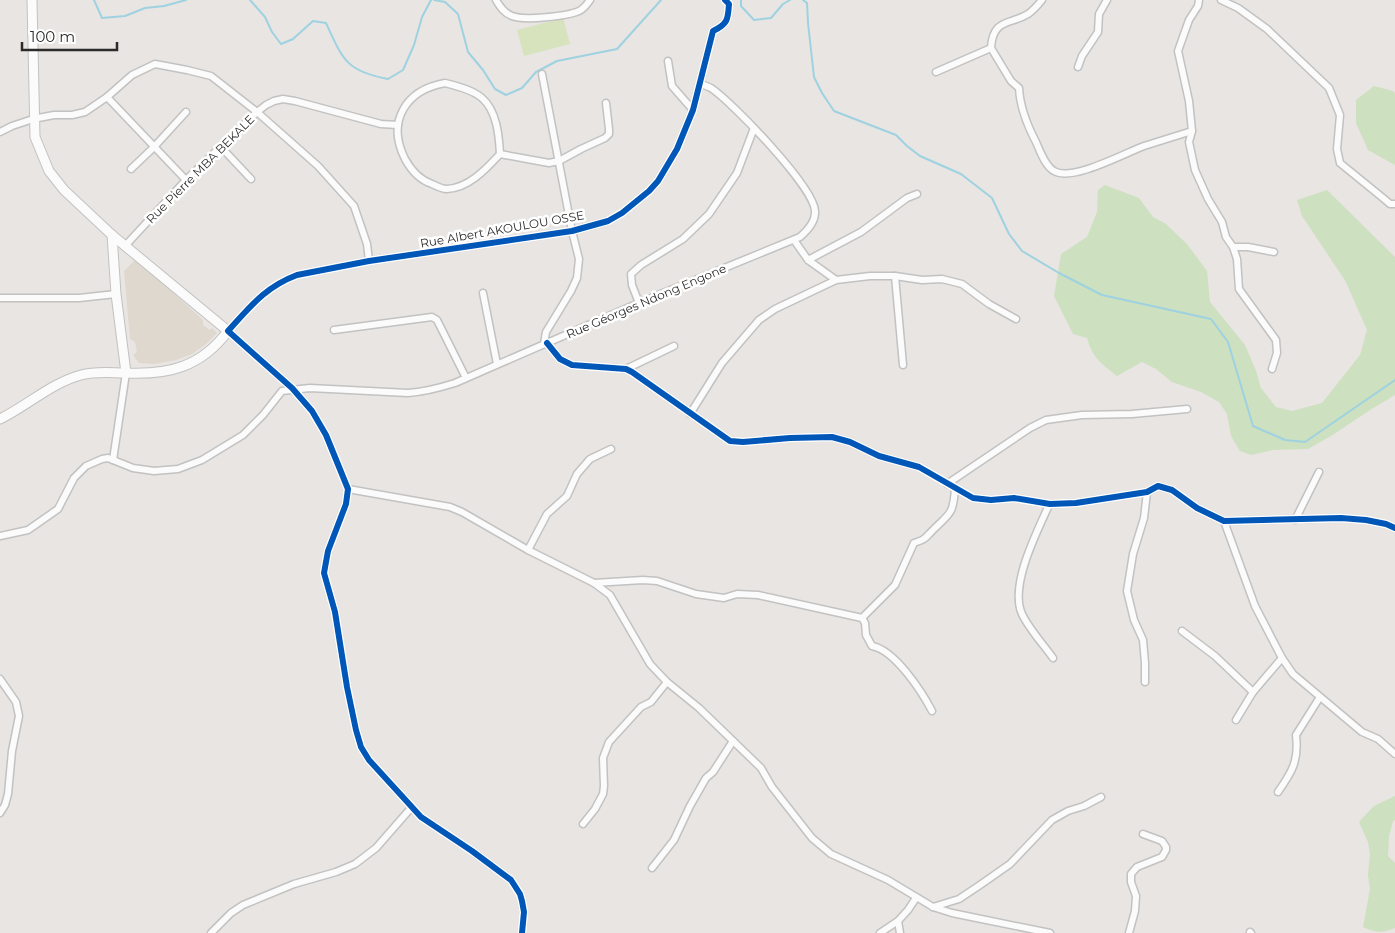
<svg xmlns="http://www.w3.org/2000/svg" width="1395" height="933" viewBox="0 0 1395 933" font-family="Montserrat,sans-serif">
<rect width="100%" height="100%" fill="#e8e5e2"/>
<!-- education -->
<polygon fill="#dfd8cf" points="136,259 203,320 203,325 210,330 212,328 217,333 206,344 192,354 176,360 155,364 139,363 133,355 137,352 135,342 130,339 124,271"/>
<!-- green -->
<g fill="#cde0bf">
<polygon points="1374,86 1393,91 1395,93 1395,165 1368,150 1356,123 1356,100"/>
<path d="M1105 185 1139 198 1153 217 1166 224 1187 244 1207 271 1210 302 1245 345 1256 371 1261 388 1276 407 1292 411 1322 403 1360 355 1367 330 1346 282 1302 216 1297 200 1327 190 1395 257V395L1370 410 1331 436 1308 449 1273 450 1251 455 1240 451 1231 436 1227 414 1219 402 1201 392 1172 382 1156 369 1142 362 1117 376C1101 363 1093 359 1087 338L1073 334 1054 296 1061 254 1087 237 1097 212 1098 190Z"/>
<path d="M1395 796V820L1393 821 1389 836 1388 856 1395 863V928C1382 933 1376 933 1363 927L1370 889 1368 875 1370 854 1368 842 1359 822 1374 806Z"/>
</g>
<!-- pitch -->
<polygon fill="#d6e3bd" points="563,18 570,44 524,56 517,30"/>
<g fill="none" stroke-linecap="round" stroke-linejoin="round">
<!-- stream -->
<g stroke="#9ed2e1" stroke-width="2">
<polyline points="94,0 102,18 125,16 145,8 164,6 186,0"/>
<path d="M250 0 265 17 272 32 281 44 293 39 313 21 326 23C343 60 346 71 388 79L403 70 414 45 422 17 431 0"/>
<polyline points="434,0 445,2 458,14 468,52 483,70 495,89 506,95 522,88 536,72 557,61 617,49 661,0"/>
<polyline points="741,0 741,6 754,20 771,18 783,4 790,0"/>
<polyline points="803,0 807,3 808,23 814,77 822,93 834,111 896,135 907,146 920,156 961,174 992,198 1009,234 1022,251 1059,273 1102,295 1211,319 1228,342 1253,426 1285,440 1305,442 1395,380"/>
</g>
<!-- street casing -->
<g stroke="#c2c2c2" stroke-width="9">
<g id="street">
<path d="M496 0C500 7 504 13 512 16 524 21 568 16 579 11 584 9 587 4 590 0"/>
<path d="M1042 0C1038 5 1034 10 1028 14 1010 25 993 18 991 48L1011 81 1019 88C1020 108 1027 125 1036 142 1040 151 1045 166 1054 171 1072 182 1125 153 1144 146 1160 141 1176 136 1192 131"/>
<polyline points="1199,0 1198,6 1189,20 1178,51 1189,101 1192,131 1189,142 1195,170 1208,199 1222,222 1226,237 1233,247 1248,247 1274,252"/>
<polyline points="1221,0 1238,8 1267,29 1329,88 1340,115 1337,149 1340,163 1383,198 1390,204 1395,204"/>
<polyline points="668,61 672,86 693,110"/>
<polyline points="1078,67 1082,56 1098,32 1099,14 1107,0"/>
<polyline points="936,72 991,48"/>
<polyline points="542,74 572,231 579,259 577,278 571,291 546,332 544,344"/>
<path d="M445 83C457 86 473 90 482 98 497 111 499 136 500 154 486 169 469 188 447 189 442 189 436 186 432 184 420 180 411 170 405 159 386 121 406 90 445 83Z"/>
<polyline points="107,97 186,180"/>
<polyline points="0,132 12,126 33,119 54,115 72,115 85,112 107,97 132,75 155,64 187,70 211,76 257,112 318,166 354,206 367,244 369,261"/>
<polyline points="220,146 251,179"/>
<polyline points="500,154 549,163 559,161 581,149 605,138 609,134 609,129 606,103"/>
<polyline points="131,169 154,147 186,112"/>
<polyline points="794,240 808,260 836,280"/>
<polyline points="125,246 186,180 257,112 266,105 274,101 283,99 295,101 381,124 398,125"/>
<polyline points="1233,247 1237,259 1239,289 1276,340 1277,353 1272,369"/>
<polyline points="808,260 861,232 907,198 917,194"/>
<polyline points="895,276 903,365"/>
<polyline points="483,293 497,364"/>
<polyline points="0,298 79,298 116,294"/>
<polyline points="639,303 632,285 631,274 641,265 683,239 709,214 737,173 754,128"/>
<polyline points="334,330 432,317 437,320 466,378"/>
<polyline points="547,343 560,359 572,365 626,369 632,372 730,441 743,442 790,438 832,437 850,442 879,456 919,467 973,498 991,500 1014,498 1050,504 1076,503 1147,492 1158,486 1172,490 1197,508 1224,521 1341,518 1366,520 1386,524 1395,528"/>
<polyline points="626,369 674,346"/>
<polyline points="690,414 722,363 759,320 775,309 836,280 870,276 895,276 922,280 942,279 962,284 989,304 1016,319"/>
<polyline points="113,460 126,373"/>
<polyline points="947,484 1030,428 1046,420 1082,415 1132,414 1187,409"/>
<polyline points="348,489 450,507 462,512 528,550 594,583 610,595 650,664 667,682 699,708 761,768 772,787 812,838 831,854 888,880 933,907 952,913 1050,933"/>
<path d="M1050 504 1049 505C1037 532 1009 586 1022 614 1029 629 1043 644 1053 658"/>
<polyline points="1295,520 1319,472"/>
<polyline points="1224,521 1255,606 1282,658 1293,674 1362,732 1378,739 1395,754"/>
<path d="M0 536 28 530 58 509 74 478 86 466 102 459 108 458 133 468 154 471 178 469 202 460 243 435 263 415 282 391 310 388 408 393C424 392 439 388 455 383L639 303 800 237C807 231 816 222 815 211 814 187 732 102 711 88 707 86 704 85 700 84"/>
<polyline points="528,550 547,514 567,496 577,474 590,459 611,449"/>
<path d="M594 583 643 580 657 581 696 594 724 598 737 594 758 595 862 618 865 623 866 635 872 646C895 650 922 692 932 711"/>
<path d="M862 618 895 585 914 543C926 539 924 539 933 530 950 513 953 515 955 489"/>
<polyline points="1182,631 1215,656 1253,692"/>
<polyline points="0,679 16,702 19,716 12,751 8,794 5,805 0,813"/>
<polyline points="1145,682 1145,663 1143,640 1134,620 1127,591 1133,554 1144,518 1147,492"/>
<polyline points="1236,720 1253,692 1282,658"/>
<path d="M1278 792C1292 772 1299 761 1296 735L1320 697"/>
<polyline points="583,824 595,809 603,794 604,786 603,758 609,742 641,707 651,702 667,682"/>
<polyline points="652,868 674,840 690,806 706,778 713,772 733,741"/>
<polyline points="933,907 959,899 980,885 1010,864 1052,820 1068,811 1084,806 1101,797"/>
<polyline points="898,921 900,933"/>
<polyline points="1250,932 1251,933"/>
<polyline points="211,933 231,913 243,905 294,884 336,872 355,864 376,848 411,808"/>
<path d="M522 933 524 912 522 901 520 894 511 880 472 851 421 817 369 760 361 747 356 730 347 687 335 612 324 573 328 551 346 504 348 489 326 435 312 411 292 388 228 331C250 307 265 287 297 275L369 261 572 231 608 221 622 213 649 191 658 181 677 149 693 110 713 31C728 24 728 19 729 4L725 0"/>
<polyline points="880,933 898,921 908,910 916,898"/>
<polyline points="1129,933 1135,911 1136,896 1131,882 1131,874 1137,867 1162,857 1166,850 1166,847 1162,841 1143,834"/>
</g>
</g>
<!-- secondary casing -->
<g stroke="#c2c2c2" stroke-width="11">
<g id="secondary">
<polyline points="112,235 116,294 126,373"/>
<path d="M0 419C27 406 51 383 81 375 96 371 111 373 126 373 169 375 201 367 228 331L112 235 64 190 49 171 35 137 32 0"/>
</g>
</g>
<!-- street -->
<use href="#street" stroke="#fcfbfb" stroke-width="6"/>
<!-- secondary -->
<use href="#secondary" stroke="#fcfbfb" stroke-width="9"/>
<!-- cycleway casing -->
<g stroke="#fff" stroke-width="9">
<g id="cycleway">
<polyline points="547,343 560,359 572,365 626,369 632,372 730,441 743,442 790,438 832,437 850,442 879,456 919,467 973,498 991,500 1014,498 1050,504 1076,503 1147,492 1158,486 1172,490 1197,508 1224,521 1341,518 1366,520 1386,524 1395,528"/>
<path d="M522 933 524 912 522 901 520 894 511 880 472 851 421 817 369 760 361 747 356 730 347 687 335 612 324 573 328 551 346 504 348 489 326 435 312 411 292 388 228 331C250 307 265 287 297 275L369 261 572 231 608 221 622 213 649 191 658 181 677 149 693 110 713 31C728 24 728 19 729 4L725 0"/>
</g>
</g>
<!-- cycleway -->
<use href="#cycleway" stroke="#0057b8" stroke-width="6"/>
</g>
<g text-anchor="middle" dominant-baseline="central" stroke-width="5" stroke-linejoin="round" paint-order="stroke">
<!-- street labels -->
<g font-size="12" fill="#2b2b2b" stroke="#fff">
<text transform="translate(200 169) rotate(-45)">Rue Pierre MBA BEKALE</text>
<text transform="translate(502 229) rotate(-10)">Rue Albert AKOULOU OSSE</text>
<text transform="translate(646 301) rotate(-23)">Rue Géorges Ndong Engone</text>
</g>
</g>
<!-- scale -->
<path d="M22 42v8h95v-8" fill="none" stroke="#2b2b2b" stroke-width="2.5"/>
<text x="30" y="42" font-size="15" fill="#2b2b2b" stroke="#ffffff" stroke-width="4" paint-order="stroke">100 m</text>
</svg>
